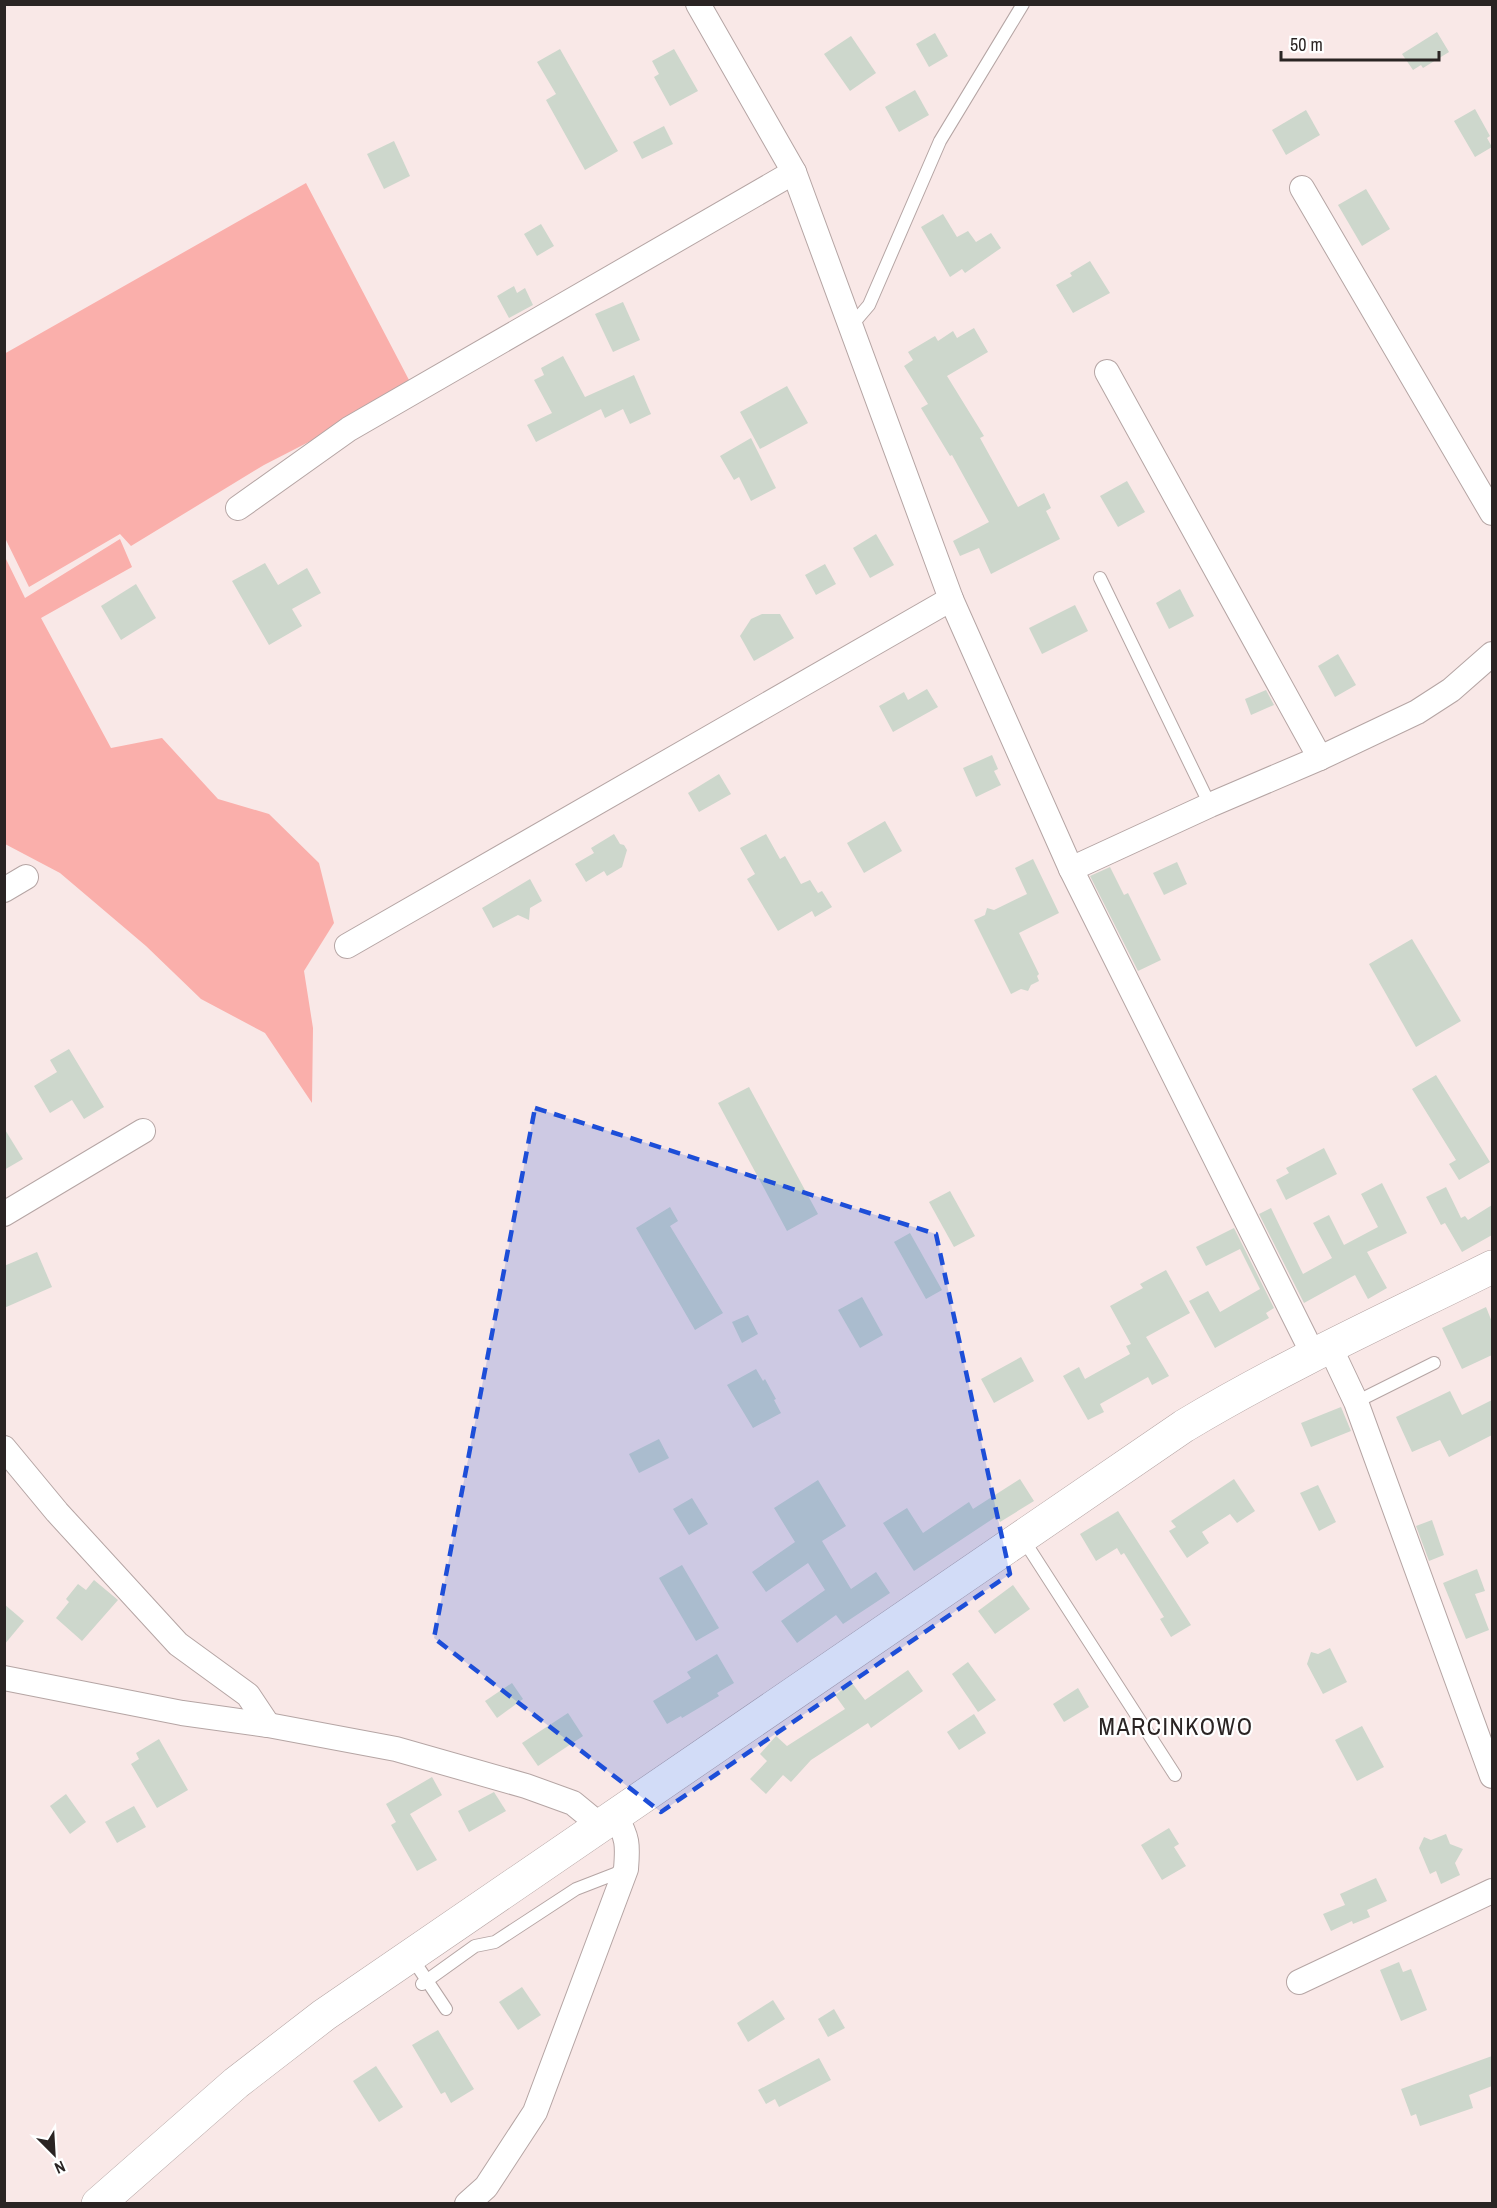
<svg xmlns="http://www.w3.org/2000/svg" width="1497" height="2208" viewBox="0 0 1497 2208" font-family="'Archivo Narrow',sans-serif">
<rect width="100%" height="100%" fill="#f9e8e7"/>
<!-- green -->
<g fill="#faafab">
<polygon points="306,183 409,380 367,412 264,465 131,546 120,534 29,587 5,538 4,354"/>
<polygon points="120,539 132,567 41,618 111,748 162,738 218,799 269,814 319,863 334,923 304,971 313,1028 312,1103 265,1033 201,999 146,946 60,873 5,844 5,557 25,598"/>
</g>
<!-- building -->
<g fill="#cdd7cc">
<polygon points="1437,32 1449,52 1423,68 1421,65 1413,70 1402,54"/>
<polygon points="935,33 948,56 929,67 916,44"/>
<polygon points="851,36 876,73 850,91 824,54"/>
<polygon points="560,49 618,151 585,170 546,100 556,94 537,62"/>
<polygon points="674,49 698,91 670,106 654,77 659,74 652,61"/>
<polygon points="915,90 929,115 899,132 885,107"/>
<polygon points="1475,109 1490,136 1487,138 1492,147 1475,157 1454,121"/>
<polygon points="1306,110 1320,135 1286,155 1272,130"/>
<polygon points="664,126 673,144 642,159 633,142"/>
<polygon points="394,141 410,176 384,189 367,154"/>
<polygon points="1366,189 1390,229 1362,246 1338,205"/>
<polygon points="943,214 957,237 968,231 976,242 991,233 1001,248 965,273 962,269 950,277 921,227"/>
<polygon points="541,224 554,246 537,256 524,234"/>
<polygon points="1090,261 1110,293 1073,313 1056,285 1072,276 1070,273"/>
<polygon points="514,286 517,293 525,288 533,305 509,318 497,296"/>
<polygon points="623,302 640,340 613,352 595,314"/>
<polygon points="974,328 988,352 947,376 984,436 980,438 1018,507 1044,493 1051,508 1046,511 1060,539 991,574 979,548 960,556 953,541 989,522 952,455 950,456 921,408 928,404 904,366 913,360 908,352 935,336 938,341 953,331 957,338"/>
<polygon points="563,356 585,397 634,375 651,414 630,424 623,409 605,418 601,409 536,442 527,425 552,413 534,380 544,375 541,368"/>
<polygon points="787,386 808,423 760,449 740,412"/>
<polygon points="751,438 776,488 751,501 739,477 734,480 720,456"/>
<polygon points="1127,481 1145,512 1118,527 1100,496"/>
<polygon points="876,534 894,565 870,578 853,548"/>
<polygon points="265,563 278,585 307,568 321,593 292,609 302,626 269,645 232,581"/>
<polygon points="825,564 836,584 816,595 805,575"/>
<polygon points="136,584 156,618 121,640 101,606"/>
<polygon points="1180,589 1194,616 1169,629 1156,603"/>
<polygon points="1075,605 1088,631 1042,654 1029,628"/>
<polygon points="762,614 780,614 794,638 754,661 740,636 751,619"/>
<polygon points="1338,654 1356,685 1335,697 1318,666"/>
<polygon points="927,689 938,707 893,732 879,706 904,692 908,700"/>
<polygon points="1266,690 1274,705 1251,715 1245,699"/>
<polygon points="992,755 998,769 994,771 1001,785 976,797 963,768"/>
<polygon points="719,774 731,794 699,812 688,793"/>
<polygon points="885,821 902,851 864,873 847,843"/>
<polygon points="614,834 620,844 624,845 627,850 622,867 607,876 604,871 586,882 575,864 594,853 591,848"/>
<polygon points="766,834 780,859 785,856 801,884 810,880 818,893 822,891 832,907 815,917 812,911 778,931 747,879 755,874 740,848"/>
<polygon points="1033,859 1059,913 1019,933 1039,974 1037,976 1039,981 1031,985 1028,991 1021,989 1011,994 974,920 985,915 987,908 994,910 1027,894 1015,868"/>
<polygon points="1177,862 1187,884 1164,895 1153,873"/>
<polygon points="1110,867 1124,895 1128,893 1161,960 1138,971 1090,876"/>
<polygon points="530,879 542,901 530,908 529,920 518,915 493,928 482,908"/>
<polygon points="1412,939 1461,1021 1416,1047 1369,964"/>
<polygon points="69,1049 104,1107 84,1119 72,1100 50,1113 34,1086 57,1072 50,1060"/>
<polygon points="1436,1075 1490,1162 1459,1180 1449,1164 1456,1160 1412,1089"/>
<polygon points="749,1087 818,1214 787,1231 718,1103"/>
<polygon points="4,1128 23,1159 4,1170"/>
<polygon points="1324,1148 1337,1174 1286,1200 1276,1180 1289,1173 1286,1168"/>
<polygon points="1382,1183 1407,1233 1367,1252 1387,1288 1368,1299 1355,1275 1304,1303 1259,1214 1271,1208 1303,1274 1332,1258 1313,1223 1329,1215 1344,1245 1378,1227 1361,1194"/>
<polygon points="1446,1187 1461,1218 1465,1216 1468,1220 1492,1205 1492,1235 1462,1252 1445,1223 1441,1225 1426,1197"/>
<polygon points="950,1191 975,1236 954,1247 929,1202"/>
<polygon points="670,1207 678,1221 670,1226 723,1313 695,1330 636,1228"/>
<polygon points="1234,1228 1274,1308 1266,1313 1269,1318 1215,1348 1189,1301 1208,1291 1220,1312 1260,1289 1240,1249 1206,1266 1196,1247"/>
<polygon points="910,1233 942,1290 926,1299 894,1242"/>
<polygon points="37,1252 52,1287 4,1308 4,1266"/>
<polygon points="1166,1270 1190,1313 1146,1337 1169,1376 1152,1385 1148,1377 1100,1404 1104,1412 1088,1420 1063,1376 1079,1367 1085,1379 1130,1354 1126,1346 1131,1344 1110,1306 1143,1288 1140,1284"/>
<polygon points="862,1297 883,1335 860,1348 838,1310"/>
<polygon points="1486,1307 1492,1322 1492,1355 1462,1369 1442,1328"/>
<polygon points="748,1315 758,1334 742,1343 732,1322"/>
<polygon points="1021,1357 1034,1381 994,1403 981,1379"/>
<polygon points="756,1369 763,1381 765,1379 776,1399 774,1400 781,1413 753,1428 727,1385"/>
<polygon points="1450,1391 1462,1415 1492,1400 1492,1435 1449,1457 1440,1440 1412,1452 1396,1417"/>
<polygon points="1341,1407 1351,1431 1311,1447 1301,1423"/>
<polygon points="659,1439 669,1458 639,1473 629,1454"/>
<polygon points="1020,1479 1034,1501 1000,1522 997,1516 914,1571 883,1523 907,1508 923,1533 969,1502 973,1509"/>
<polygon points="1234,1479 1255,1511 1237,1523 1230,1514 1202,1532 1209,1543 1187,1558 1169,1531 1176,1527 1171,1521"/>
<polygon points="818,1480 846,1526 822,1541 851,1589 876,1572 890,1593 843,1624 836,1615 797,1643 781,1621 825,1590 808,1563 766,1592 752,1572 795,1542 774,1508"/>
<polygon points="1318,1485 1336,1522 1319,1531 1300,1493"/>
<polygon points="692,1498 708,1524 689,1535 673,1509"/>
<polygon points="1118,1511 1191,1625 1171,1637 1160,1619 1164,1617 1124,1553 1121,1555 1117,1548 1096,1561 1080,1534"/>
<polygon points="1432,1520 1444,1555 1429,1561 1416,1526"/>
<polygon points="682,1565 719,1628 696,1641 659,1578"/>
<polygon points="1477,1569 1485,1591 1475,1594 1489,1630 1466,1639 1443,1583"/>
<polygon points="94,1580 118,1600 82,1641 56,1618 69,1602 66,1599 78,1584 86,1590"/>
<polygon points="1013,1585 1030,1609 995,1634 978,1611"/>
<polygon points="4,1604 24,1621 4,1645"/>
<polygon points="1330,1648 1347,1682 1323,1694 1307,1664 1311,1652 1318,1654"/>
<polygon points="717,1654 734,1683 717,1693 719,1696 682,1718 681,1716 667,1724 653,1701 691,1678 687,1672"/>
<polygon points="968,1662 996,1700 978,1712 952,1674"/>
<polygon points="908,1670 923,1691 871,1728 868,1723 811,1760 791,1782 783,1775 766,1794 750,1779 767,1761 760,1754 776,1736 787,1746 845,1709 835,1695 852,1683 865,1700"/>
<polygon points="512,1683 523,1699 497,1718 485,1701"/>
<polygon points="1078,1688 1089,1707 1064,1722 1053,1704"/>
<polygon points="568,1713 583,1736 538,1766 522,1743"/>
<polygon points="974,1714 986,1733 959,1750 947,1732"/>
<polygon points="1362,1726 1384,1767 1357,1781 1335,1740"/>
<polygon points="159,1739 188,1790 157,1808 131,1764 139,1759 136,1753"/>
<polygon points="432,1777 442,1795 410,1814 437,1860 417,1871 391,1825 396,1822 386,1804"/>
<polygon points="494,1792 506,1811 469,1832 458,1811"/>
<polygon points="66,1794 86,1822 70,1834 50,1806"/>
<polygon points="134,1806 146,1827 117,1843 105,1822"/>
<polygon points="1169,1828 1179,1844 1174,1847 1186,1866 1162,1880 1141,1845"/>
<polygon points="1446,1834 1450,1844 1463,1849 1455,1863 1460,1875 1441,1884 1436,1871 1430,1874 1419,1848 1424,1837 1431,1840"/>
<polygon points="1376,1878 1387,1901 1367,1910 1370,1917 1353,1924 1352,1921 1331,1931 1323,1914 1345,1905 1340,1894"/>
<polygon points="1399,1962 1403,1972 1411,1969 1427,2010 1401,2021 1380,1970"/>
<polygon points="522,1987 541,2015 518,2030 499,2002"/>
<polygon points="773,2000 785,2019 748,2042 737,2023"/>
<polygon points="834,2009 845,2028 828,2037 818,2019"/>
<polygon points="438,2030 474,2089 451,2103 445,2092 441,2094 412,2045"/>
<polygon points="1492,2056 1492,2086 1469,2095 1473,2108 1420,2126 1416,2114 1411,2116 1401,2089"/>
<polygon points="819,2058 831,2080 779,2107 775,2099 766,2104 758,2090"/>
<polygon points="376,2066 403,2107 379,2122 353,2081"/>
</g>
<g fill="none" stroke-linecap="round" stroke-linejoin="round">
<!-- lane casing -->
<g stroke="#b5a5a4" stroke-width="14">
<g id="lane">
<polyline points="851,326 869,305 940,141 1023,4"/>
<polyline points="1100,578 1210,805"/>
<polyline points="1356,1402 1434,1363"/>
<polyline points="1023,1539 1175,1775"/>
<polyline points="412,1958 446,2009"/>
<polyline points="422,1984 475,1946 495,1942 576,1889 625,1870"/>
</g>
</g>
<!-- street casing -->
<g stroke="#b5a5a4" stroke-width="26">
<g id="street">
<polyline points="698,4 794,172 951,599 1071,869 1313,1354"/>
<polyline points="1302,188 1492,513"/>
<polyline points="1107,372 1320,758"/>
<polyline points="238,508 349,429 794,172"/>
<polyline points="1071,869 1210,805 1320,758 1417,712 1451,690 1492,654"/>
<polyline points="4,890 26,877"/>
<polyline points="347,946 951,599"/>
<polyline points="4,1214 143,1131"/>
<polyline points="1330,1347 1356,1402 1492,1776"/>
<polyline points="4,1448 57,1512 178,1644 248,1695 268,1725"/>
<polyline points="4,1678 182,1713 268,1725 396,1749 526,1786 573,1803 601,1826"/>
<polyline points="1299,1982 1492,1891"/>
<path d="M467 2204 486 2187 535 2112 626 1869C628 1845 628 1837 615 1816"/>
</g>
</g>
<!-- secondary casing -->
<g stroke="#b5a5a4" stroke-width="34">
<path id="secondary" d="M98 2204 236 2083 324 2015 1184 1426C1284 1366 1389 1318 1492 1267"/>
</g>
<!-- lane -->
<use href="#lane" stroke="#fff" stroke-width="12"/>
<!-- street -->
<use href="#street" stroke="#fff" stroke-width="24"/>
<!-- secondary -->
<use href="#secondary" stroke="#fff" stroke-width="33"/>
</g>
<!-- marked area -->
<path fill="#1d4ed8" fill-opacity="0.2" stroke="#1d4ed8" stroke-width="4.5" stroke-dasharray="12 8" stroke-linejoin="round" d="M535 1108 936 1234 1010 1574 661 1812 434 1638Z"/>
<g text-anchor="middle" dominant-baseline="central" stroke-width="4.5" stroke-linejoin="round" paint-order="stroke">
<!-- quarter labels -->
<g font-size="24" letter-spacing="1.5" fill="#2a2423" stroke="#fff">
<text x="1176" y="1726">MARCINKOWO</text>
</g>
</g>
<!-- border -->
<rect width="1497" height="2208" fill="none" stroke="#2a2423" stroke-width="12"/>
<!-- north arrow -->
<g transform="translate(54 2154) rotate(156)" stroke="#ffffff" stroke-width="4.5" paint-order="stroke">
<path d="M0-4.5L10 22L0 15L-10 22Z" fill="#2a2423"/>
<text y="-9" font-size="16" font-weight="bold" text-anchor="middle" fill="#2a2423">N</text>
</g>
<!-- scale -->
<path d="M1281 51v9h158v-9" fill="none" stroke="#2a2423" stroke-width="3"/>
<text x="1290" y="51" font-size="18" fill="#2a2423" stroke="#ffffff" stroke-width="4.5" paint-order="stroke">50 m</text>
</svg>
